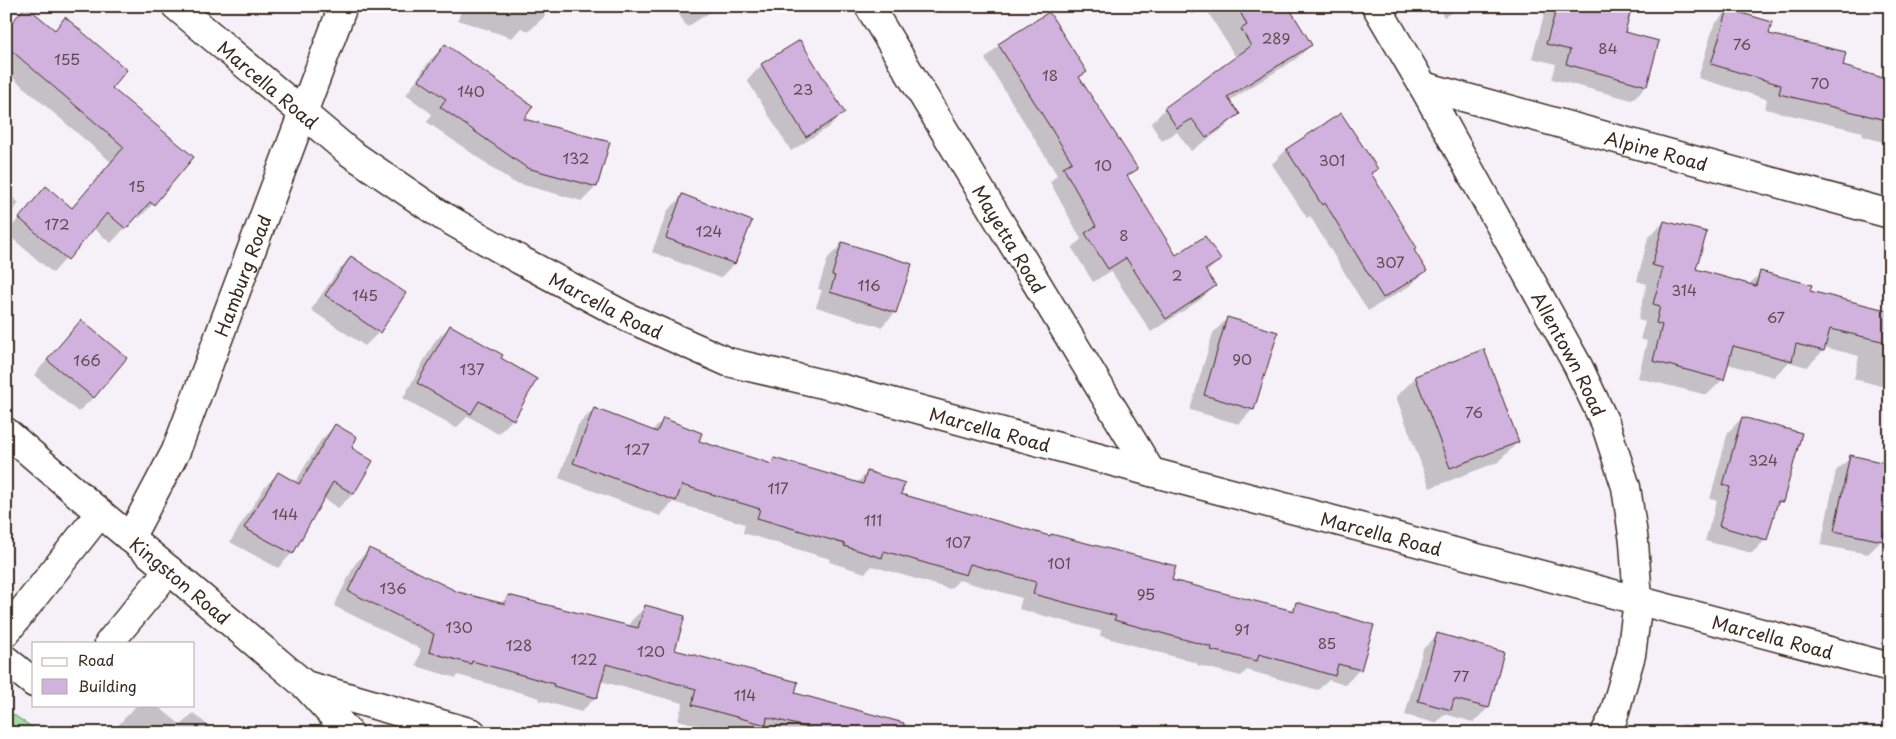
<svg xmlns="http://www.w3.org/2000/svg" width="1896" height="739" viewBox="0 0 1896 739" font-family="'Playpen Sans',sans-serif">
<rect width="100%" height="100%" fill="#f6f0f8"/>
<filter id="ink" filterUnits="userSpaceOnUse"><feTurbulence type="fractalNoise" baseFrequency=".02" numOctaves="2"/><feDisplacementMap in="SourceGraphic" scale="10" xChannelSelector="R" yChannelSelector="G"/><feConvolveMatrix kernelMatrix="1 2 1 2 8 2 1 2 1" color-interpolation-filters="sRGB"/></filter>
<g filter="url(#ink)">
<!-- green -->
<polygon fill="#a0dda5" stroke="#6e8462" points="6,710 41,733 6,733"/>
<!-- shadow -->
<g fill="#0003">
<polygon points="463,6 547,6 544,17 529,31 521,28 512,38 458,20"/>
<polygon points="674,6 720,6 687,27"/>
<polygon points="1187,6 1287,6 1311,45 1296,59 1229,101 1238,114 1224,128 1191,151 1177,132 1162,141 1151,124 1165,109 1236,58 1205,7 1192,15"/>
<polygon points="1438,6 1463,6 1444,17"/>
<polygon points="1551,6 1631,6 1624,32 1658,42 1646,86 1632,100 1552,79 1556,64 1532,58 1545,12"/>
<polygon points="26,8 54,31 65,19 110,88 153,204 139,218 136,216 111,243 93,228 53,273 6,233 46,188 71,209 111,162 6,72 6,28"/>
<polygon points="1728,10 1767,35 1842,67 1890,81 1890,144 1862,136 1863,132 1765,109 1767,99 1698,78 1714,25"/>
<polygon points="799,41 843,112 829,127 791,151 747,80 762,65"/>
<polygon points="999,45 1085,72 1079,78 1136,169 1127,178 1175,257 1219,260 1206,273 1214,286 1200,300 1151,332 1111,271 1093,282 1072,248 1081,239 1050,182 1057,175 985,59"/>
<polygon points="445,46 522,119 608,143 596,187 582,201 513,182 427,122 432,114 406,95 430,60"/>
<polygon points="1341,115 1376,168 1370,174 1425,271 1411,285 1368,311 1310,216 1307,218 1272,164 1286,150"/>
<polygon points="6,192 19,203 6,219"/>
<polygon points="683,196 750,222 734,264 720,278 652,252 668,210"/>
<polygon points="1664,222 1695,270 1748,285 1761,273 1809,292 1890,312 1890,388 1854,379 1859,356 1824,347 1823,351 1807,367 1789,362 1774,377 1728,364 1723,379 1707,395 1638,378 1647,341 1640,339 1645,322 1638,320 1647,284 1637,281 1648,238"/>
<polygon points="842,244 895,313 881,327 816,307 822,290 818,289 828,258"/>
<polygon points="351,257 379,332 365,346 311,310 337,272"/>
<polygon points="1228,318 1253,409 1239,424 1190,410 1213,333"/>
<polygon points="81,321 125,358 93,398 78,412 34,375"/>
<polygon points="450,326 513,419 498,434 468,416 456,428 403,398 435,341"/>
<polygon points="1416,377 1518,442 1498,462 1430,488 1396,397"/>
<polygon points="594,409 652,431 663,420 697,442 770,465 775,460 856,484 867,473 900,495 1171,581 1289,611 1297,604 1360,669 1345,685 1329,680 1318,690 1247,670 1241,676 1197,665 1197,663 1100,636 1101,631 1019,609 1022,598 959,580 950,589 872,566 865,573 829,562 830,559 743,533 745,524 673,502 660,516 559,478 578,425"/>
<polygon points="1742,418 1782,501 1775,508 1766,539 1752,553 1705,541 1717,501 1710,499 1728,432"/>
<polygon points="335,426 350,448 372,461 353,494 338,508 323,498 292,553 278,568 230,542 264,488 278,473 295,483 321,440"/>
<polygon points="1851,457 1882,540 1868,554 1821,545 1836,471"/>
<polygon points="369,549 458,593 500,604 508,596 629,627 631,621 645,607 674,651 793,694 912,726 910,733 728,733 678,720 683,703 600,681 596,697 581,712 539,700 540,698 458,675 456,678 416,666 421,649 334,606 355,564"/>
<polygon points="1437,635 1503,652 1488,708 1473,722 1445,714 1436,723 1405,715 1423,649"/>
<polygon points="137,705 156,705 181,725 193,713 217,733 111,733"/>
<polygon points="1683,724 1715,733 1674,733"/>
</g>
<!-- building -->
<g fill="#d1b2de" stroke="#3b2a1e">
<polygon points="26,6 55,30 65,17 127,70 112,88 194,157 154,205 150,202 126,229 107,213 68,260 19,218 46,186 72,208 124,147 6,46 6,29"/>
<polygon points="1237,6 1288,6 1312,45 1227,97 1240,114 1206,138 1192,119 1177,128 1164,108 1251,46 1241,29 1247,25"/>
<polygon points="1557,6 1632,6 1625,32 1659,41 1647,86 1566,64 1570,50 1546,44"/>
<polygon points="1728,9 1772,22 1769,34 1846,52 1843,66 1890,80 1890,121 1779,94 1781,85 1711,64"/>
<polygon points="1049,12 1087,72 1079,77 1138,169 1127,176 1176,255 1205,236 1221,260 1205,270 1216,286 1166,319 1126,258 1108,269 1085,233 1096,226 1063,167 1072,162 998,44"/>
<polygon points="800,40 845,113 806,137 761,64"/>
<polygon points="445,44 533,106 524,119 610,142 597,187 527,168 440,107 446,99 419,80"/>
<polygon points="1341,113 1378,169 1371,173 1417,248 1414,250 1427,271 1383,298 1325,203 1322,205 1286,149"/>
<polygon points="682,194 752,221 735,264 666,238"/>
<polygon points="1664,221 1707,232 1696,269 1756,286 1760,271 1812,285 1810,291 1890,311 1890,343 1830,329 1824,351 1796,344 1792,361 1733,346 1724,380 1653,361 1662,325 1656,323 1660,306 1653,304 1663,268 1652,265"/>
<polygon points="842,242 912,264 896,313 830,292 835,276 832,275"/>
<polygon points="351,256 406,293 380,333 325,295"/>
<polygon points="1227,317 1278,332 1254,410 1204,395"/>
<polygon points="81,320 127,358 94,398 47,360"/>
<polygon points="450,325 503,355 501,358 537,379 514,420 479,401 471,414 417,383"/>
<polygon points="1484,349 1519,442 1450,468 1415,376"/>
<polygon points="594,408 657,432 663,418 702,433 699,441 772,464 774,458 863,484 867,471 905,483 901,494 1050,536 1051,534 1176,566 1172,580 1294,611 1296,602 1374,625 1361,670 1338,664 1335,676 1259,654 1257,661 1211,650 1212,647 1114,620 1116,616 1033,594 1036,582 970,564 966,575 884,551 882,558 844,546 845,544 757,518 760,509 682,485 676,501 573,463"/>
<polygon points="1742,417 1802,433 1783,502 1778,501 1767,540 1719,526 1730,487 1723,485"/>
<polygon points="335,424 357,437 352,448 373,461 354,494 333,482 293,554 244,528 278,472 299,484"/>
<polygon points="1850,455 1890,464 1890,509 1883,541 1834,531"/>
<polygon points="369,548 458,592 505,604 508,595 638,628 645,605 685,616 675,650 798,682 795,693 904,723 903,733 827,733 767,717 766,725 692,705 696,689 606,664 597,698 553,686 554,684 472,661 471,664 429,652 434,634 348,591"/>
<polygon points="1437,633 1504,652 1489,708 1454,699 1451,710 1418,701"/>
</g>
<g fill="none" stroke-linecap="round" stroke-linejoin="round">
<!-- minor casing -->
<g stroke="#3b2a1e" stroke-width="31">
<g id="minor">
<path id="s1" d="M176 6 349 152 441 215 520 260 629 318 728 362 840 388 1151 472 1890 667"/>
<path id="s2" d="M869 6 1151 472"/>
<path id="s3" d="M1376 6 1423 86 1578 366 1605 423 1626 487 1634 542 1638 601 1631 655 1613 718 1605 733"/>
<path id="s4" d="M1423 86 1890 214"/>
<path id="s5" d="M6 432 100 513 169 570 305 685 349 733"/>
<path id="s6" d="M130 538 176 451 343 6"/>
<polyline points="6,632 100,513"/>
<polyline points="109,643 169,570"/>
<polyline points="6,660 34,683"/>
<polyline points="305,685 472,733"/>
</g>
</g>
<!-- minor -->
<use href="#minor" stroke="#fff" stroke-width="28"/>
</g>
</g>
<g text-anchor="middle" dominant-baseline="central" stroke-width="4" stroke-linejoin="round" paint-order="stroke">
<!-- number labels -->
<g font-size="15" fill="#604c4e">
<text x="1276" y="37">289</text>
<text x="1742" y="43">76</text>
<text x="1608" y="47">84</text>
<text x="67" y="58">155</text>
<text x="1050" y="74">18</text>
<text x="1820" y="82">70</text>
<text x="803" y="88">23</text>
<text x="471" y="90">140</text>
<text x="576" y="157">132</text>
<text x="1332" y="159">301</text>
<text x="1103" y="164">10</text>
<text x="137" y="185">15</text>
<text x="57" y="223">172</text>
<text x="709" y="230">124</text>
<text x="1124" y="234">8</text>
<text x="1390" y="261">307</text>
<text x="1177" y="274">2</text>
<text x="869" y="284">116</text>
<text x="1684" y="289">314</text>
<text x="365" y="294">145</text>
<text x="1776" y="316">67</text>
<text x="1242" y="358">90</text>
<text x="87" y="359">166</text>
<text x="472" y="368">137</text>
<text x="1474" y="411">76</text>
<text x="637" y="448">127</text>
<text x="1763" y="459">324</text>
<text x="778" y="487">117</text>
<text x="285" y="513">144</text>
<text x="873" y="519">111</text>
<text x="958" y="541">107</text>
<text x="1059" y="562">101</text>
<text x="393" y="587">136</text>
<text x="1146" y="593">95</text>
<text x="459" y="626">130</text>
<text x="1242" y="628">91</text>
<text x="1327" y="642">85</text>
<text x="519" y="644">128</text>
<text x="651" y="650">120</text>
<text x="584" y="658">122</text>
<text x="1461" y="675">77</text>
<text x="745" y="694">114</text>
</g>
<!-- street labels -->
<g font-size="18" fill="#3b2a1e" stroke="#fff">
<text stroke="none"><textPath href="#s1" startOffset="121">Marcella Road</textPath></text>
<text stroke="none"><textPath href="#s4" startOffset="242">Alpine Road</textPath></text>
<text stroke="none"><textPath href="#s2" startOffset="272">Mayetta Road</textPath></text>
<text stroke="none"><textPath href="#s6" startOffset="286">Hamburg Road</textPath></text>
<text stroke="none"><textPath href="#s1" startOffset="526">Marcella Road</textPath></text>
<text stroke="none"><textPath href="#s3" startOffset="398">Allentown Road</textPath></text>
<text stroke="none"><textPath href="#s1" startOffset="931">Marcella Road</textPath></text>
<text stroke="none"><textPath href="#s1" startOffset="1336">Marcella Road</textPath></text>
<text stroke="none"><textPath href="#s5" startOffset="229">Kingston Road</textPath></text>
<text stroke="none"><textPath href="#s1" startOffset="1741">Marcella Road</textPath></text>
</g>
</g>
<!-- margin -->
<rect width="1896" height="739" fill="none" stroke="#fff" stroke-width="25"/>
<rect x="12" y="12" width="1871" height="714" fill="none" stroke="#3b2a1e" stroke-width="2" filter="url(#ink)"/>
<!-- legend -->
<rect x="32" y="642" width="162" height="65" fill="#ffffff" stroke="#b1aaa5"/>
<rect x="42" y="658" width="25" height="8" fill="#ffffff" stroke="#b1aaa5"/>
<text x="78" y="666" font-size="15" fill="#3b2a1e">Road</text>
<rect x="42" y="679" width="25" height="15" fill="#d1b2de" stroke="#b1aaa5"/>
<text x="78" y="692" font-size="15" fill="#3b2a1e">Building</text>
</svg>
